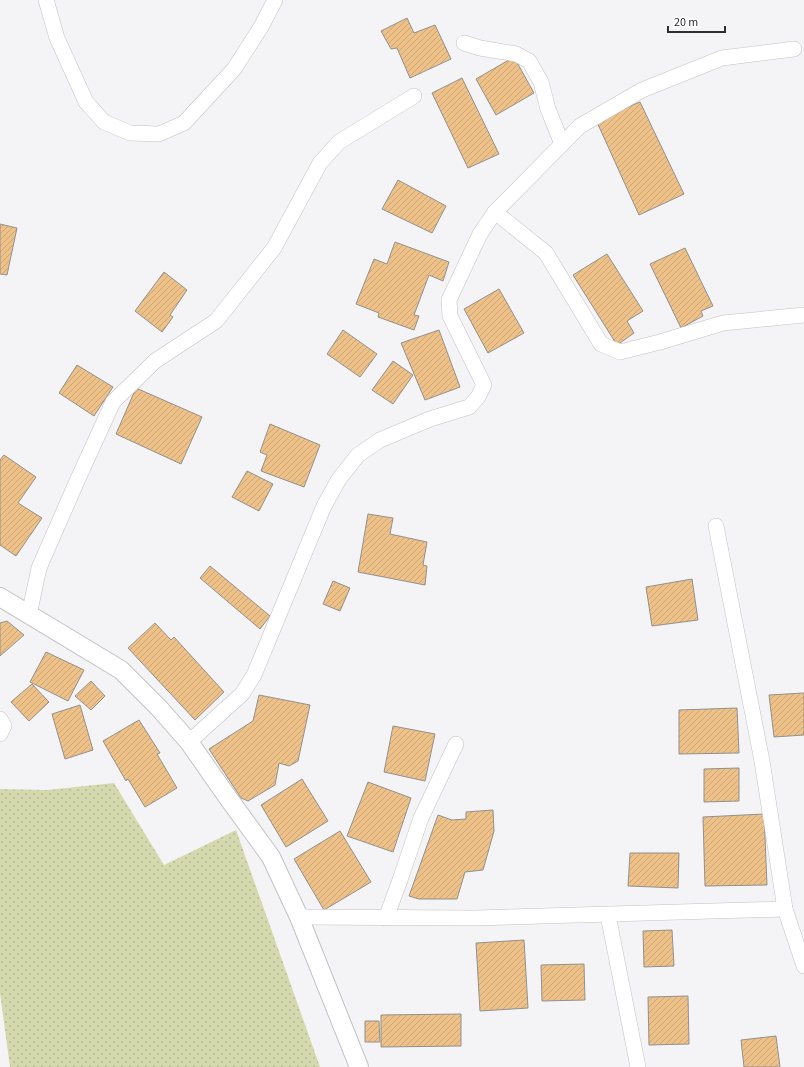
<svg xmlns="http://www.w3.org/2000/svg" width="804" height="1067" viewBox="0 0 804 1067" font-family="'Source Sans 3',sans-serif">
<defs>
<pattern id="grass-dots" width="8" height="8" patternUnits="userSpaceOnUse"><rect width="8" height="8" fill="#d5d9ae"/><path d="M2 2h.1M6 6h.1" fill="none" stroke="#b7bb96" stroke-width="1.8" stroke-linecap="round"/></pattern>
<pattern id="building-hatch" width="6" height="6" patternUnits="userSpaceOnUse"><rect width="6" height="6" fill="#edc188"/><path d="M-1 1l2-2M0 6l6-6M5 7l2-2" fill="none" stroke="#cca676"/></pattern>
</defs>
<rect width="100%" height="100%" fill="#f4f4f6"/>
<!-- grass -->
<polygon fill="url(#grass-dots)" points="114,783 164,865 236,830 320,1067 10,1067 0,993 0,789 47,790"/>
<!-- building -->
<g fill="url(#building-hatch)" stroke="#92918f">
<polygon points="407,18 414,33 435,25 451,59 410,78 397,48 391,49 381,31"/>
<polygon points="514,57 534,93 496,115 476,79"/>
<polygon points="462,78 499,154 468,168 432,93"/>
<polygon points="640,102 684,194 639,215 596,120"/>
<polygon points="398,180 446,206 432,233 382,209"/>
<polygon points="0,224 17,228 7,275 0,274"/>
<polygon points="395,242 449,262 443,281 429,275 414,315 419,316 414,330 378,317 379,313 356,304 374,259 387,264"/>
<polygon points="685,248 713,306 701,311 703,316 681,328 650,264"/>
<polygon points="607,254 643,311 627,321 634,333 617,345 573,275"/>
<polygon points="164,272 187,290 170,315 173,317 162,332 135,311"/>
<polygon points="499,289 524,333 488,353 464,309"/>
<polygon points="343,330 377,354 360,377 327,354"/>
<polygon points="439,330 460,387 425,400 401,343"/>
<polygon points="393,361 413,375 393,404 372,390"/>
<polygon points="77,365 113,387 94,416 59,393"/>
<polygon points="136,388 202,417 181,464 116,434"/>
<polygon points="270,424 320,445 304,487 261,471 267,455 260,452"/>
<polygon points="4,455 36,477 18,503 42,518 16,556 0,545 0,460"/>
<polygon points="247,471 273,484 259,511 232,497"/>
<polygon points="368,514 393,518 390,534 427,542 423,565 427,566 425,585 358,572"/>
<polygon points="210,566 270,616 260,629 200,578"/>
<polygon points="692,579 698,620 652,626 646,587"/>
<polygon points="333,581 350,588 340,611 323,604"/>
<polygon points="7,621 24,635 0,656 0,623"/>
<polygon points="155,623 171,640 174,637 224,692 195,720 128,648"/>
<polygon points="46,652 84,670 68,701 30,682"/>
<polygon points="91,681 105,696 91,710 75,696"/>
<polygon points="32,684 49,702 29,721 11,702"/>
<polygon points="804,693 804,735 774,737 769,695"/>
<polygon points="259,695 310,705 298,761 289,766 279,763 275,785 248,801 241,798 209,749 253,721"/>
<polygon points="80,705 93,750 65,759 52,714"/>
<polygon points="737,708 739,753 679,754 679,710"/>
<polygon points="139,720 160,753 157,754 177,788 145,807 128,779 126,781 103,741"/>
<polygon points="393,726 435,734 425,781 384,772"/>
<polygon points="739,768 739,801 704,802 704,769"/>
<polygon points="302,779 328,821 286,847 261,805"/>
<polygon points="368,782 411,798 393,852 347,836"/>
<polygon points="493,810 494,831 483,870 465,872 457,899 419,899 409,896 438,815 452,820 466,819 466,812"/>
<polygon points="764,814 767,885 705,886 703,817"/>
<polygon points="340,831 371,882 324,910 294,859"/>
<polygon points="630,853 679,853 678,888 628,886"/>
<polygon points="672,930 674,966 644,967 643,931"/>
<polygon points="524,940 528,1008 480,1011 476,943"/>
<polygon points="584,964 585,1000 542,1001 541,965"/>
<polygon points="688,996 689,1044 649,1045 648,997"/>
<polygon points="461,1014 461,1046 381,1047 381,1015"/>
<polygon points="365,1021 379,1021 380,1042 365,1042"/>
<polygon points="776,1036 780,1067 744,1067 741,1040"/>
</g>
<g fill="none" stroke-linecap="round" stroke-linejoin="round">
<!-- minor casing -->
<g stroke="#c1c2c4" stroke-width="16">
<g id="minor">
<polyline points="46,0 57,38 86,102 104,122 130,133 159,134 184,123 234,69 261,27 275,0"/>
<polyline points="464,43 480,48 516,54 529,61 541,82 548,109 562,144"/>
<polyline points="495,212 546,253 601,344 620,352 660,342 723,323 804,315"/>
<polyline points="716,526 762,761 785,909"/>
<polyline points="29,615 39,568 77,481 113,402 155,361 216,321 274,248 320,163 339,142 414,96"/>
<polyline points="0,719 4,726 0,734"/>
<polyline points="189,742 242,694 254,675 324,506 339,479 358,455 380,440 430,419 469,407 478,397 484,385 450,316 449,300 480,234 495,212 580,126 642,90 722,58 794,49"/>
<polyline points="608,915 638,1067"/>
<polyline points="299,917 475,918 785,909 804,966"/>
<polyline points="386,918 400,880 421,818 456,744"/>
</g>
</g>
<!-- tertiary casing -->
<g stroke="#c1c2c4" stroke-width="20">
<polyline id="tertiary" points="0,597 121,670 159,708 189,742 226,795 271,857 299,917 359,1067"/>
</g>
<!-- minor -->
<use href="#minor" stroke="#fff" stroke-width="15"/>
<!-- tertiary -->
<use href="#tertiary" stroke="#fff" stroke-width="18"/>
</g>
<!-- scale -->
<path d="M668 26v6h57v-6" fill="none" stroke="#2e2e2e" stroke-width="2"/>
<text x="674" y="26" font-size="12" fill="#2e2e2e" stroke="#ffffff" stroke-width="3" paint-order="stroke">20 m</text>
</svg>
